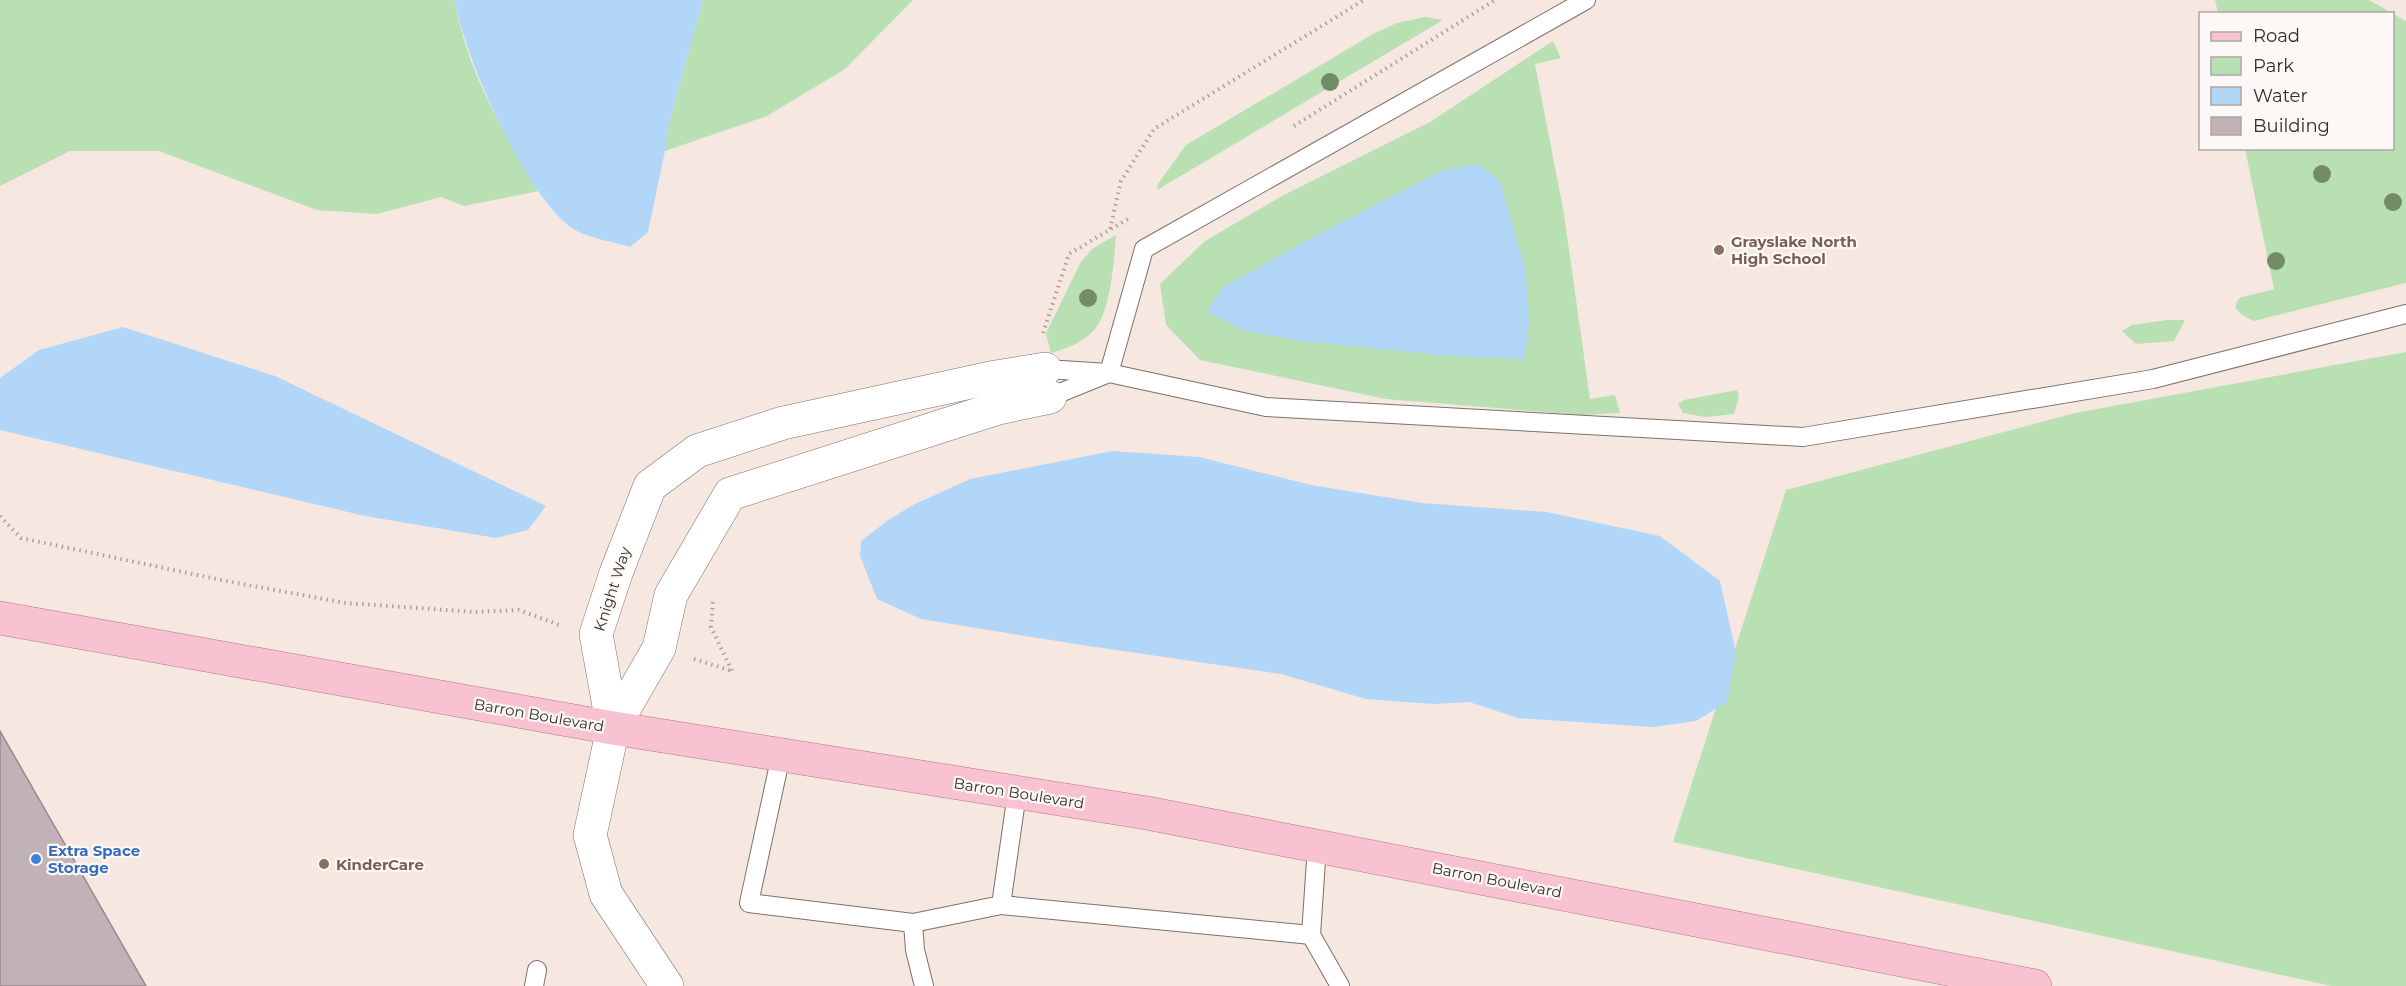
<svg xmlns="http://www.w3.org/2000/svg" width="2406" height="986" viewBox="0 0 2406 986" font-family="Montserrat,sans-serif">
<rect width="100%" height="100%" fill="#f6e8e1"/>
<!-- green -->
<g fill="#b8e0b2">
<path d="M0 0H455C465 69 504 133 539 191L464 206 441 197 377 214 317 210 159 151H70L0 186Z"/>
<polygon points="703,0 913,0 845,69 767,116 665,151 668,127"/>
<polygon points="2215,0 2369,0 2406,21 2406,283 2254,321 2242,315 2235,307 2239,298 2274,289 2245,149 2392,148 2392,14 2218,13"/>
<polygon points="1425,17 1443,20 1157,190 1158,184 1186,145 1373,34 1397,23"/>
<polygon points="1553,41 1561,58 1535,64 1564,214 1590,399 1615,395 1620,413 1582,415 1386,399 1200,360 1166,325 1160,284 1205,241 1282,196 1430,122"/>
<path d="M1116 235C1114 260 1111 310 1095 329 1084 342 1066 349 1051 353L1046 334 1049 327 1081 262 1092 249Z"/>
<polygon points="2167,320 2185,320 2174,341 2136,344 2122,331 2132,325"/>
<polygon points="2406,352 2406,986 2332,986 1673,842 1786,490 2075,413"/>
<polygon points="1737,390 1739,397 1734,414 1705,417 1683,413 1678,404 1684,400"/>
</g>
<!-- water -->
<g fill="#b2d6f7">
<path d="M455 0H703L668 127 665 151 648 232 630 247C613 242 593 239 577 231 530 207 462 53 455 0Z"/>
<polygon points="1478,164 1500,181 1526,272 1529,322 1525,359 1451,356 1302,341 1245,331 1207,312 1223,287 1319,234 1441,171"/>
<polygon points="123,327 275,376 546,506 528,530 496,538 365,516 0,430 0,378 39,350"/>
<polygon points="1113,451 1199,457 1311,485 1422,503 1547,512 1660,536 1720,581 1736,653 1727,702 1696,721 1653,727 1518,718 1469,702 1433,704 1366,699 1281,674 1075,644 921,619 877,599 860,556 861,541 887,521 913,505 970,479"/>
</g>
<!-- building -->
<polygon fill="#c1b2b7" stroke="#97898e" stroke-width="1.5" points="0,731 146,986 0,986"/>
<g fill="none" stroke-linecap="round" stroke-linejoin="round">
<!-- lane casing -->
<g stroke="#7c706a" stroke-width="20">
<g id="lane">
<polyline points="1045,369 1109,373 1144,249 1586,0"/>
<polyline points="1050,397 1109,373 1266,407 1803,437 2153,379 2406,314"/>
<polyline points="781,755 749,903 913,923"/>
<polyline points="1317,845 1311,935 1340,986"/>
<polyline points="1001,905 1311,935"/>
<polyline points="534,986 537,970"/>
<polyline points="924,986 915,950 913,923 1001,905 1017,793"/>
</g>
</g>
<!-- street casing -->
<g stroke="#7c706a" stroke-width="34">
<g id="street">
<polyline points="613,728 596,634 616,573 650,486 697,451 783,423 990,378 1045,369"/>
<polyline points="667,986 606,894 590,835 613,728 659,648 671,595 730,494 998,408 1050,397"/>
</g>
</g>
<!-- primary casing -->
<g stroke="#b17483" stroke-width="34">
<polyline id="primary" points="0,618 613,728 1147,813 2035,986"/>
</g>
<!-- path -->
<g stroke="#aaa09a" stroke-width="4" stroke-dasharray="1.5 4.5" stroke-linecap="butt">
<polyline points="1294,126 1495,0"/>
<polyline points="1110,229 1121,181 1154,129 1364,0"/>
<polyline points="1043,333 1069,254 1128,219"/>
<polyline points="0,516 21,538 226,581 346,603 475,612 519,610 559,625"/>
<polyline points="713,602 711,627 732,671"/>
<polyline points="694,659 732,671"/>
</g>
<!-- lane -->
<use href="#lane" stroke="#fff" stroke-width="18"/>
<!-- street -->
<use href="#street" stroke="#fff" stroke-width="33"/>
<!-- primary -->
<use href="#primary" stroke="#f9c2d1" stroke-width="33"/>
</g>
<!-- trees -->
<g fill="#738b67">
<circle cx="1330" cy="82" r="9"/>
<circle cx="2322" cy="174" r="9"/>
<circle cx="2393" cy="202" r="9"/>
<circle cx="2276" cy="261" r="9"/>
<circle cx="1088" cy="298" r="9"/>
</g>
<!-- markers -->
<g fill="#8d6e63" stroke="#fdf8f5" stroke-width="2">
<circle cx="1719" cy="250" r="6"/>
<circle cx="324" cy="864" r="6"/>
</g>
<circle fill="#3f7fe0" stroke="#fdf8f5" stroke-width="2" cx="36" cy="859" r="6"/>
<g text-anchor="middle" dominant-baseline="central" stroke-width="4.5" stroke-linejoin="round" paint-order="stroke">
<!-- education labels -->
<g font-size="15" font-weight="bold" fill="#785e54" stroke="#fdf8f5" text-anchor="start">
<text x="1731" y="241">Grayslake North<tspan x="1731" dy="17">High School</tspan></text>
<text x="336" y="864">KinderCare</text>
</g>
<!-- street labels -->
<g font-size="15" fill="#332e2b" stroke="#fdf8f5">
<text transform="translate(612 589) rotate(-72)">Knight Way</text>
<text transform="translate(539 715) rotate(10)">Barron Boulevard</text>
<text transform="translate(1019 793) rotate(9)">Barron Boulevard</text>
<text transform="translate(1497 880) rotate(11)">Barron Boulevard</text>
</g>
<!-- shop labels -->
<g font-size="15" font-weight="bold" fill="#366cbe" stroke="#fdf8f5" text-anchor="start">
<text x="48" y="850">Extra Space<tspan x="48" dy="17">Storage</tspan></text>
</g>
</g>
<!-- legend -->
<rect x="2199" y="12" width="195" height="138" fill="#fdf8f5" stroke="#aca7a4" stroke-width="1.5"/>
<rect x="2211" y="32" width="30" height="9" fill="#f9c2d1" stroke="#aca7a4" stroke-width="1.5"/>
<text x="2253" y="42" font-size="18" fill="#332e2b">Road</text>
<rect x="2211" y="57" width="30" height="18" fill="#b8e0b2" stroke="#aca7a4" stroke-width="1.5"/>
<text x="2253" y="72" font-size="18" fill="#332e2b">Park</text>
<rect x="2211" y="87" width="30" height="18" fill="#b2d6f7" stroke="#aca7a4" stroke-width="1.5"/>
<text x="2253" y="102" font-size="18" fill="#332e2b">Water</text>
<rect x="2211" y="117" width="30" height="18" fill="#c1b2b7" stroke="#aca7a4" stroke-width="1.5"/>
<text x="2253" y="132" font-size="18" fill="#332e2b">Building</text>
</svg>
